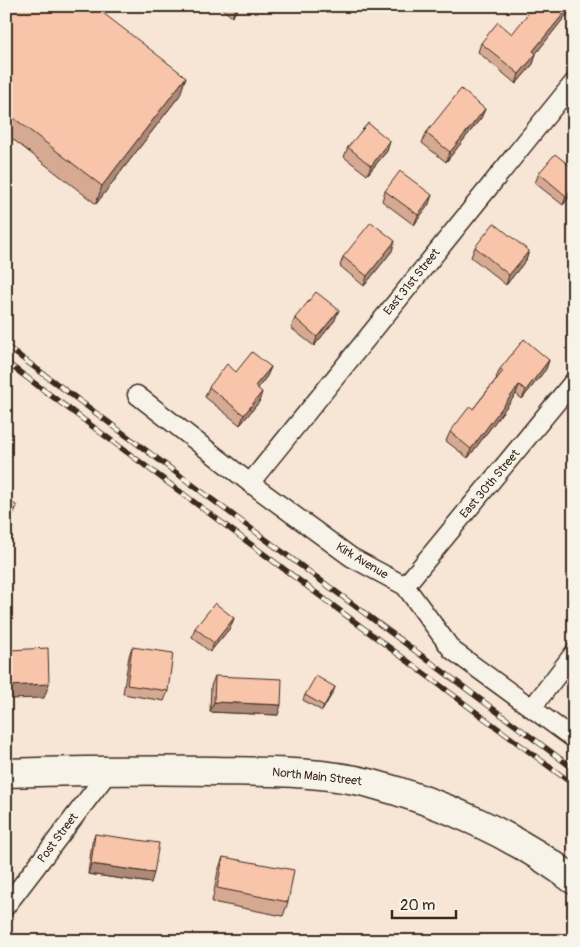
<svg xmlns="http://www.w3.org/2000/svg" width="580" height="947" viewBox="0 0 580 947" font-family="Pangolin,sans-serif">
<rect width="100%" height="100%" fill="#f7e5d5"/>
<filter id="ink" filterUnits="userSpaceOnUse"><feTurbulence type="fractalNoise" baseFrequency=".02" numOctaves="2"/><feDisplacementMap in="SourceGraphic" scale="10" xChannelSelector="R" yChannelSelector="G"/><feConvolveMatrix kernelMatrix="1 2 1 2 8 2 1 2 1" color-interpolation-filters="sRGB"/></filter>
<g filter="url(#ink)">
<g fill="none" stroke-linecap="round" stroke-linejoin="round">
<!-- minor casing -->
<g stroke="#3b2a1e" stroke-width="21">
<g id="minor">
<polyline points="137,395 250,483 351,557 405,586 452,650 574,739"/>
<polyline points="250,483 574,82"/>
<polyline points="405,586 574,381"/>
<polyline points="532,708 574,653"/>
<polyline points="6,906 110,770"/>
</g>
</g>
<!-- primary casing -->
<g stroke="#3b2a1e" stroke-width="31">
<path id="primary" d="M6 773C76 771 145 770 215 771 266 772 319 771 369 783 441 802 515 835 574 880"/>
</g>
<!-- minor -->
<use href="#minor" stroke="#f7f3e8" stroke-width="18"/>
<!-- primary -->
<use href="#primary" stroke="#f7f3e8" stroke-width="28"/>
<!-- rail casing -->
<g stroke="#3b2a1e" stroke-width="5.5">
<g id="rail">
<polyline points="6,346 574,769"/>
<polyline points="6,362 574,785"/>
</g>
</g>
<!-- rail -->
<use href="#rail" stroke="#f7f3e8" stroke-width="4" stroke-dasharray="11" stroke-linecap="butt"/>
</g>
<!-- wall -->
<g fill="#d5a992" stroke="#3b2a1e">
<polygon points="6,6 180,95 96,204 6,134"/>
<polygon points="219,6 240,6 232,17"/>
<polygon points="571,9 536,53 533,64 516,84 478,52 481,43 512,34"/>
<polygon points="485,109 481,118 446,162 422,143 426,133"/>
<polygon points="390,141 387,151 367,175 344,157 348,147"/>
<polygon points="574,169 574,191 563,205 535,183 539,173"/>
<polygon points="385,191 429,204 414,225 382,201"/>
<polygon points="475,247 529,251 526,260 506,285 471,257"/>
<polygon points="392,251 364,286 340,266 343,257"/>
<polygon points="295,318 335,320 314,346 291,328"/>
<polygon points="549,360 546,369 522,399 516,394 468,458 446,441 450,432 473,409 497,378 496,378 500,369"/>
<polygon points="271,367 267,376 258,388 259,402 240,425 205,397 209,387 236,372"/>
<polygon points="234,618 230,628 210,652 192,637 195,628"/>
<polygon points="132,647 168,691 164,701 123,694 129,656"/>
<polygon points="215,676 278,715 210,712 211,686"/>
<polygon points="335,687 333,692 322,711 303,700 305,695"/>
<polygon points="95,834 151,883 88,874 92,843"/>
<polygon points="223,857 288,902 283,916 212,902 218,871"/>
</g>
<!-- shaded-wall -->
<g fill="#ae8977" stroke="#3b2a1e">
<polygon points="236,6 240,6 232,17"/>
<polygon points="570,6 573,6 571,9 530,61 533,51"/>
<polygon points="536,54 533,64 516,84 519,74"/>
<polygon points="186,77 180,95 96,204 102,186"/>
<polygon points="485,109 481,118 446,162 450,152"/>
<polygon points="390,141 387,151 367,175 371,166"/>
<polygon points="574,186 574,191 563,205 566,196"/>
<polygon points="432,195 429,204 414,225 418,215"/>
<polygon points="395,241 392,251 364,286 367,276"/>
<polygon points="529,251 526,260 506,285 509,275"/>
<polygon points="339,310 335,320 314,346 317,337"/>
<polygon points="549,360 546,369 522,399 526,390"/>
<polygon points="271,367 267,376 252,396 255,386"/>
<polygon points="519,385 516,394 468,458 471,449"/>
<polygon points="262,392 259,402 240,425 244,415"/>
<polygon points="17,506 13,515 6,524 6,519"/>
<polygon points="234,618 230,628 210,652 214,643"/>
<polygon points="49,684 44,698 6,699 6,686"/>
<polygon points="335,687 333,692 322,711 324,706"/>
<polygon points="214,702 281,705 278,715 210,712"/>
<polygon points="10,842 7,852 6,852 6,843"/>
<polygon points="91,864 154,873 151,883 88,874"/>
</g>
<!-- building -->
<g fill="#f8c4aa" stroke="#3b2a1e">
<polygon points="6,6 94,6 186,77 102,186 6,112"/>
<polygon points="534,6 570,6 533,51 536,54 519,74 481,43 498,22 512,34"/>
<polygon points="461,89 485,109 450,152 426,133"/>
<polygon points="368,123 390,141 371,166 348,147"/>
<polygon points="555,154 574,169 574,186 566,196 539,173"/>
<polygon points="400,171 432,195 418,215 385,191"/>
<polygon points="371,222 395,241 367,276 343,257"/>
<polygon points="494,223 529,251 509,275 475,247"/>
<polygon points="316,292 339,310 317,337 295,318"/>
<polygon points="524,339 549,360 526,390 519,385 471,449 450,432 470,406 473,409 503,371 500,369"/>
<polygon points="252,352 271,367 255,386 262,392 244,415 209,387 227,364 236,372"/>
<polygon points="6,498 17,506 6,519"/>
<polygon points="215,603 234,618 214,643 195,628"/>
<polygon points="6,640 9,640 10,650 48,648 49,684 6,686"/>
<polygon points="132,647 173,653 168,691 127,685"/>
<polygon points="215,676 282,679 281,705 214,702"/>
<polygon points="316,676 335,687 324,706 305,695"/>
<polygon points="6,824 8,824 10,842 6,843"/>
<polygon points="95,834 159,843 154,873 91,864"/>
<polygon points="223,857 294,870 288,902 217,888"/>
</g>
</g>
<g text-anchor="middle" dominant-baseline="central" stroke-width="5" stroke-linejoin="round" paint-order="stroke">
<!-- street labels -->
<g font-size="12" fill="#3b2a1e" stroke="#f7f3e8">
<text transform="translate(412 282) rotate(-51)">East 31st Street</text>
<text transform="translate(490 484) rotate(-50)">East 30th Street</text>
<text transform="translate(362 561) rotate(31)">Kirk Avenue</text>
<text transform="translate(317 777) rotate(6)">North Main Street</text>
<text transform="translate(58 838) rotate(-53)">Post Street</text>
</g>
</g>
<!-- margin -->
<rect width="580" height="947" fill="none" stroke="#f7f3e8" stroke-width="25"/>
<rect x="12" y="12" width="555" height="922" fill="none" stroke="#3b2a1e" stroke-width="2" filter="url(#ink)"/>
<!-- scale -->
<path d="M392 910v8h64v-8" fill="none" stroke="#3b2a1e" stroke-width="2.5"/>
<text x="400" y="910" font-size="15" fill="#3b2a1e" stroke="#f7f3e8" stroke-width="4" paint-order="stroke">20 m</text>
</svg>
